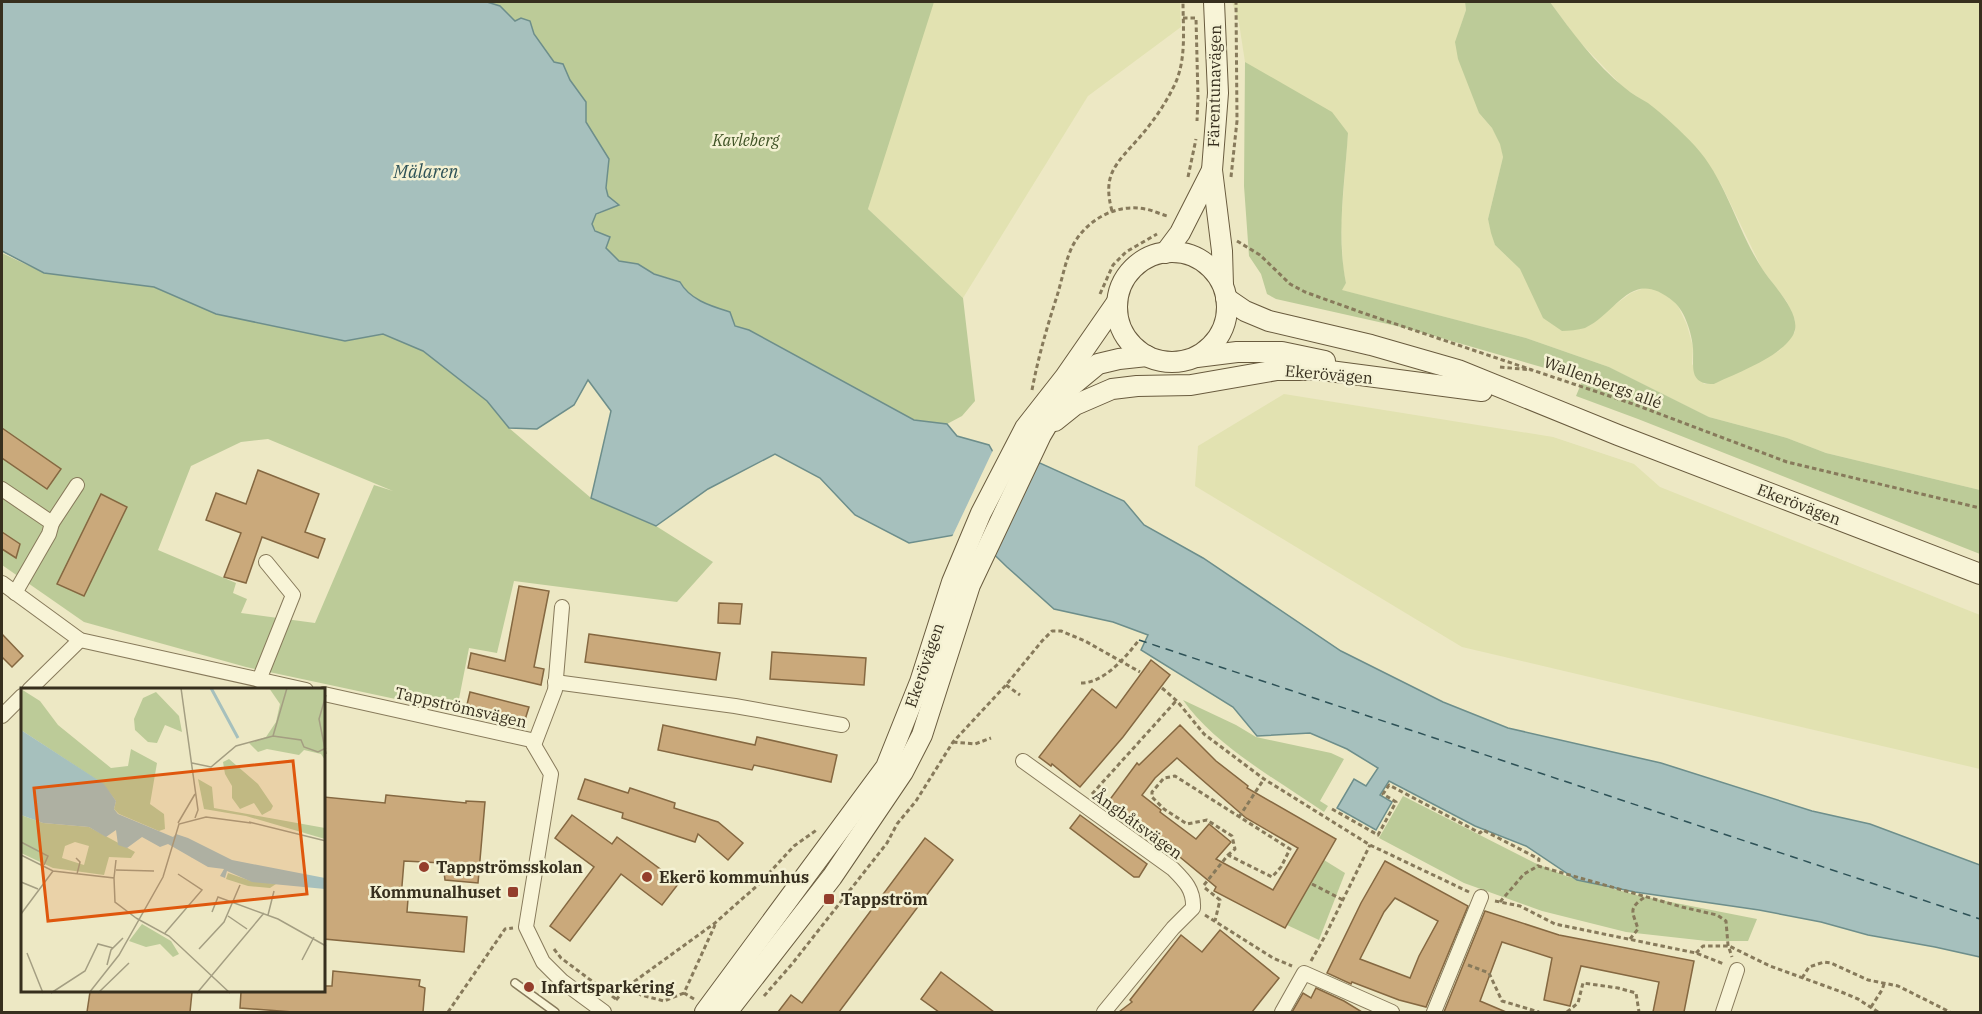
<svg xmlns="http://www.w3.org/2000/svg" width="1982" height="1014" viewBox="0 0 1982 1014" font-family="'IBM Plex Serif',serif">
<rect width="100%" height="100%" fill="#ede8c4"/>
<!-- farmland -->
<g fill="#e2e2b1">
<polygon points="932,2 1180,2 1181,27 1088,96 963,298 868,209 922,27"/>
<polygon points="1232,2 1465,2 1466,10 1460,28 1479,113 1492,128 1501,144 1503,157 1488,219 1495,245 1520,269 1609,309 1631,293 1644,288 1654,288 1664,294 1677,304 1687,325 1693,347 1692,364 1704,384 1714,384 1779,351 1795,332 1795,321 1787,302 1762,269 1721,184 1650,105 1624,88 1577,39 1550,2 1980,2 1980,490 1826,453 1787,438 1709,417 1609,367 1526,338 1341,290 1346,283 1343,268 1341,223 1348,133 1245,62 1239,23"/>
<polygon points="1284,394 1553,437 1634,464 1660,487 1980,615 1980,769 1462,647 1195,486 1198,446"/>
</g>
<!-- green -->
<g fill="#bccb98" fill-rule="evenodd">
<path d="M487 2H934L868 209 963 298 975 401 962 416 947 424 914 420 749 330 735 326 730 312C711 306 690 300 680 281L654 274 638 264 619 261 606 248 592 224 596 215 618 205 608 196 606 188 609 159 586 122V102L570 80 563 64 554 63 534 34 530 21 515 22 500 6Z"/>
<path d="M1465 2H1550C1572 32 1595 64 1625 88 1632 94 1640 98 1648 103 1664 115 1681 131 1695 146 1727 181 1737 231 1763 270 1773 285 1802 314 1794 333 1784 356 1736 373 1714 384 1688 384 1694 367 1693 348 1692 334 1685 311 1674 302 1631 266 1619 312 1585 328 1578 330 1569 331 1562 331L1543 318 1520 269 1495 245 1491 233 1488 219 1503 157 1500 144 1492 128 1479 113 1458 59 1455 42 1466 10Z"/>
<path d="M1245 62 1332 112 1348 133C1345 182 1336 234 1346 283L1342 290 1526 338 1609 367 1709 417 1787 438 1826 453 1980 490V554L1638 419 1576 396 1583 379 1410 329 1276 299 1267 294 1261 274 1249 256 1244 186Z"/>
<path d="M2 253 44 273 154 287 216 314 345 341 383 334 423 351 487 401 509 428 591 498 656 526 713 562 677 602 514 581 497 653 469 648 457 709 461 713 246 667 84 622 2 565ZM268 439 393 491 374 485 315 623 241 613 247 599 233 593 236 583 158 550 191 466 241 442Z"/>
<path d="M1183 700 1236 725 1256 737 1331 753 1344 759 1320 801 1328 806 1324 812C1279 781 1214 745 1183 700Z"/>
<polygon points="1403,796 1535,863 1566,876 1640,896 1757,919 1748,941 1707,941 1626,932 1542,911 1464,883 1379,838"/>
<polygon points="1324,860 1345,873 1319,940 1287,925"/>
</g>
<!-- water -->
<path fill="#a6c0bd" stroke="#6d8e8b" stroke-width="1.5" d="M2 2H487L500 6 515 21 521 18 530 21 534 34 554 62 563 64 570 80 586 102V122L609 159 606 188 608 196 619 205 596 214 592 224 595 231 610 237 606 248 619 261 638 264 654 274 680 282C690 300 711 306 730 312L735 326 749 330 914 420 947 424 957 436 989 445 1006 475 1030 470 1040 463 1124 501 1144 525 1203 558 1341 651 1443 702 1508 728 1661 763 1812 811 1870 824 1980 865V957L1935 947 1868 935 1821 922 1759 910 1635 892 1577 880 1526 846 1475 826 1389 781 1380 795 1392 802 1376 830 1337 808 1354 779 1366 786 1378 768 1347 749 1310 733 1257 736 1233 707 1141 650 1148 635 1113 622 1054 609 1007 567 971 532 909 543 855 515 820 478 775 454 708 489 656 526 591 498 611 411 588 380 574 405 537 429 509 428 487 401 423 351 383 334 345 341 216 314 154 287 44 273 2 251Z"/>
<!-- pier -->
<polygon fill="#ede8c4" points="994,448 1009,473 1017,480 993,558 970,535 951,539"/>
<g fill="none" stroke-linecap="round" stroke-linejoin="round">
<!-- ferry -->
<polyline stroke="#2e5257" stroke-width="1.5" stroke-dasharray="8 6" stroke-linecap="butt" points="1139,640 1980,919"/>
</g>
<!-- building -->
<g fill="#caa97b" stroke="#856841" stroke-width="1.5" fill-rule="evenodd">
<polygon points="2,428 61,469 47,489 2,458"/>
<polygon points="258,470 319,494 305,532 325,539 318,558 262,537 246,583 224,577 241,533 206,520 216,493 246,504"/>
<polygon points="101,494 127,507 84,596 57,584"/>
<polygon points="2,532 20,544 16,558 2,549"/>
<polygon points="519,586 549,591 534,667 544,669 541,685 468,668 471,653 505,661"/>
<polygon points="719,603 742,604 740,624 718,623"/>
<polygon points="2,634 23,656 12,667 2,657"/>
<polygon points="589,634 720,653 716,680 585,662"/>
<polygon points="772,652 866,658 864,685 770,679"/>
<polygon points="1151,660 1170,675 1123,737 1080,787 1052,764 1051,766 1039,757 1092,689 1116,708"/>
<polygon points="470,692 529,707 524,723 466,709"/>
<polygon points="663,725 755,745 757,737 837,755 831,782 754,765 752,770 658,750"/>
<path d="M1180 725 1216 761 1248 786 1247 788 1336 839 1285 928 1214 891 1216 887 1146 829 1108 802 1137 763 1139 765ZM1177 758 1246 818 1298 848 1273 890 1216 859 1231 842 1209 824 1196 839 1160 812 1161 810 1142 795 1155 778Z"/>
<polygon points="585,779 628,793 630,788 675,803 674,808 718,822 743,843 728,860 698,834 695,842 622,818 623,813 578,799"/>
<polygon points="386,795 466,803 466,801 485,802 478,883 445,880 443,863 404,861 401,898 408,899 407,912 467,917 464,952 324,939 324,797 385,803"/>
<polygon points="572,815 612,844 617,837 679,883 662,905 621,874 570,941 550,926 594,867 555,838"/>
<polygon points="1080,815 1147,864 1139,877 1134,877 1070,828"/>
<polygon points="925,838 953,860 839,1012 778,1012 791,995 802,1003"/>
<path d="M1385 861 1468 906 1426 1007 1399 1000 1352 982 1351 984 1327 973 1361 903ZM1395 898 1438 921 1419 956 1410 978 1360 959 1384 912Z"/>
<polygon points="1485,911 1559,935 1694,961 1684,1012 1653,1012 1659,982 1581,966 1570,1006 1544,1000 1552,958 1502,942 1480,1001 1506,1012 1444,1012"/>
<polygon points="1220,930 1279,978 1252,1012 1119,1012 1132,1002 1130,1000 1181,935 1202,952"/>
<polygon points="333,971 420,980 419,986 425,988 423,1012 293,1012 240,1008 241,992 324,992 324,986 332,986"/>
<polygon points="941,972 994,1012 939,1012 921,999"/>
<polygon points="1316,988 1344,1001 1362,1012 1292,1012 1303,993 1311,998"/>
<polygon points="90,992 192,992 190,1012 87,1012"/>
</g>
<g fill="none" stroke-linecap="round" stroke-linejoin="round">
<!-- service casing -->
<g stroke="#877a5b" stroke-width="10">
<polyline id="service" points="515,983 555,1012"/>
</g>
<!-- minor casing -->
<g stroke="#877a5b" stroke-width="16">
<g id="minor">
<polyline points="2,489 52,523 49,534 15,593"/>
<polyline points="52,523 77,485"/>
<polyline points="2,583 80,640 306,690"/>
<polyline points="259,680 293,595 266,562"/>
<polyline points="555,682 735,706 842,725"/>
<polyline points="29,690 80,640"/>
<polyline points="324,694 531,740 551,774 526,927 543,962 562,981 604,1012"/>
<polyline points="2,716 22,696"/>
<polyline points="534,745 555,690 562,607"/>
<path d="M1023 761 1173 869C1185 881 1194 890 1193 908L1173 928 1104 1012"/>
<polyline points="1282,1012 1304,973 1392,1012"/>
<polyline points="1434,1012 1481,897"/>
<polyline points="1723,1012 1737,970"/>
</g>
</g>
<!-- secondary casing -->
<g stroke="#695b3e" stroke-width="22">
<g id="secondary">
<polyline points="1214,2 1218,93 1212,170 1222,251 1223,285"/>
<circle cx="1172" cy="307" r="55"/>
<polyline points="1165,253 1180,233 1212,170"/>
<polyline points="1226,298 1245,311 1269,321 1371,345 1458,370 1618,435 1980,574"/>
<polyline points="1197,357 1237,352 1282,352 1325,361"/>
<polyline points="1055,421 1075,405 1112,389 1137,386 1191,385 1277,370 1322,370 1482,391"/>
<polyline points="705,1012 886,767 920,682 952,582 981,513 1025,428 1065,377 1117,302"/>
<polyline points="727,1012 832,877 903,772 922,735 970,585 1041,435 1069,388 1098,364 1119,359 1147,356"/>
</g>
</g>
<!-- path -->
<g stroke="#877a5b" stroke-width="3" stroke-dasharray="4.5 3" stroke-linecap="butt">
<polyline points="1183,18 1196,18 1198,98 1197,121"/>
<polyline points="1188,177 1196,139"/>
<polyline points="1231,177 1237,121 1236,2"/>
<path d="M1112 211C1102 174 1116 164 1139 138 1152 123 1164 106 1173 88 1187 62 1183 30 1183 2"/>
<polyline points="1237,241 1260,255 1290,284 1305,292 1366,314 1636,405 1787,462 1980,508"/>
<polyline points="1100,294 1113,265 1126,252 1157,234"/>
<polyline points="1500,367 1532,370"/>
<path d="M1032 390C1038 358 1047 327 1057 296 1062 280 1065 262 1072 247 1085 221 1115 203 1145 209 1152 210 1160 214 1167 216"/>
<path d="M1081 683C1104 683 1126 657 1139 640"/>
<polyline points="1006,685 1020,695"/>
<polyline points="1162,688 1177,701 1204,734 1264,779 1370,845 1469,892"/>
<polyline points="953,742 975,744 991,738"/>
<polyline points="1092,794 1176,701"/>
<polyline points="1332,809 1378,835 1396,802 1383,794 1389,785 1480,833 1483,830 1539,859 1538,866"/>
<polyline points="1239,817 1264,779"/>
<polyline points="1312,884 1343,900"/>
<polyline points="1204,885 1228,855 1272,877 1281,867 1290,849 1175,776 1164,778 1152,792 1152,797 1164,809 1187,824 1207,820 1232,836 1235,849 1228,855"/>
<polyline points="1205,888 1220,900 1215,921"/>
<polyline points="1495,901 1520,906 1555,924 1696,953 1724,964"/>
<polyline points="1500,902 1524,874 1538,866 1682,907 1717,915 1726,921 1728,945 1732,957"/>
<polyline points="1205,915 1273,958 1292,966"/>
<path d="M1630 939 1638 929C1633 912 1627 909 1645 897"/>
<polyline points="554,949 561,958 616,999"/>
<polyline points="1696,953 1703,946 1729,946 1770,966 1839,991 1858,999 1878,1012"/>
<polyline points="1311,961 1325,936 1370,845"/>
<polyline points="1468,965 1489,973 1502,1001 1539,1012"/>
<polyline points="1802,978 1809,967 1824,962 1831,963 1868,980 1898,986 1950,1012"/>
<polyline points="628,986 715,923 759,884 794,846 818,829"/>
<polyline points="764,996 792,964 887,843 897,824 916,801 953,742 1006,685 1042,641 1052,631 1061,631 1085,641 1140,672"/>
<polyline points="694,999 684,993 715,925"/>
<polyline points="616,1000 628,986 641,995 664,1001 684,993"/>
<polyline points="1871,1007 1882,990 1884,984"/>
<polyline points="448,1012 505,929 513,928"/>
<polyline points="1567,1012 1578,1003 1583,983 1618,988 1636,993 1639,1012"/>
</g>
<!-- service -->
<use href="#service" stroke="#f8f4d7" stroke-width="7"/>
<!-- minor -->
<use href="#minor" stroke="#f8f4d7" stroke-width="14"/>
<!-- secondary -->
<use href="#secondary" stroke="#f8f4d7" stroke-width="20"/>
</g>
<!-- markers -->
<g fill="#943e2c" stroke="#f4f1d3" stroke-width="2">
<circle cx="424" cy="867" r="6"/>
<circle cx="647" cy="877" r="6"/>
<rect x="507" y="886" width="12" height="12" rx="3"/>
<rect x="823" y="893" width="12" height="12" rx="3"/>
<circle cx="529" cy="987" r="6"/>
</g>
<g text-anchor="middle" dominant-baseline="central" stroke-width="5" stroke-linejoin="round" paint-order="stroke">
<!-- street labels -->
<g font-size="16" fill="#372f1e" stroke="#f4f1d3">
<text transform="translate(1214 86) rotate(-89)">Färentunavägen</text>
<text transform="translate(1329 374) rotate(5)">Ekerövägen</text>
<text transform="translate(1603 382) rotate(20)">Wallenbergs allé</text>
<text transform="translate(1799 504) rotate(21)">Ekerövägen</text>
<text transform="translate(924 665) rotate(-71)">Ekerövägen</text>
<text transform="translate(461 707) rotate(13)">Tappströmsvägen</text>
<text transform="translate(1138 824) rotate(36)">Ångbåtsvägen</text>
</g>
<!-- park labels -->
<g font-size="16" font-style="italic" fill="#405326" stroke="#f4f1d3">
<text x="746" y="140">Kavleberg</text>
</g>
<!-- poi labels -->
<g font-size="16" font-weight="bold" fill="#372f1e" stroke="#f4f1d3" text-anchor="start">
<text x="436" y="867">Tappströmsskolan</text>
<text x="659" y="877">Ekerö kommunhus</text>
<text x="501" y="892" text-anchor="end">Kommunalhuset</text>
<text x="841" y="899">Tappström</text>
<text x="541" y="987">Infartsparkering</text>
</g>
<!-- water labels -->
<g font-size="18" font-style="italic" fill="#2e5257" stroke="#f4f1d3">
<text x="426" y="171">Mälaren</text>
</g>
</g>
<!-- overview -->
<g transform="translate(21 688)">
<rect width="304" height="304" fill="#ede8c4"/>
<path d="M248 0H304V72L300 66 283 62 278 67 246 61 237 64 228 55 245 49 255 34 259 16ZM0 1 19 13 37 37 90 80 107 78 110 61 136 75 129 116 143 126 144 141 138 143 98 126 93 121 95 113 82 96 0 42ZM135 4 158 28 161 44 144 37 136 55 127 54 114 42 113 31 122 10ZM208 71 237 96 252 118 250 122 241 127 233 115 219 121 211 110V98L204 86 202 74ZM177 91 191 99 193 120 304 140V151L225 128 183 121ZM0 127 22 135 68 139 114 164 110 170 88 169 83 187 32 180 0 165ZM54 154 68 158 63 177 41 170 44 158ZM207 185 230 193 255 196 249 200 227 198 205 191ZM121 236 150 253 158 266 152 269 139 256 125 259 108 253Z" fill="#bccb98" fill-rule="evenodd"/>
<path d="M0 42 83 96 95 113 93 121 97 126 152 149 155 146 167 150 211 172 304 190V201L231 194 206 183 204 190 199 188 203 181 187 179 147 156 139 159 121 149 106 160 97 157 95 142 85 149 68 139 22 135 0 127Z" fill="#a6c0bd"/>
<path fill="none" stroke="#a6c0bd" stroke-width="3" d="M190 0 217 50M171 168 305 197"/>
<path fill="none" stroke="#a49e82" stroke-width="1.5" d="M160 0 177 122 174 130M305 7 298 31 305 66M252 48 266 0M171 75 190 79 215 58 252 48 280 52 283 59 297 64 305 60M228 134 305 153M157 135 174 106M0 154 27 168 23 177M0 167 32 183 93 190 94 214 115 230M55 170 59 174 56 186M95 182 133 183M93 190 95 172M0 194 17 201M191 224 197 209 257 231 305 258M0 226 32 183M247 227 253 203M207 228 226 241M115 230 148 248 209 305M144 245 181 202 157 186M178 261 203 234 219 197M6 265 22 305M281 272 293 249M86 277 90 262 102 250M30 305 64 283 77 256 92 260M68 305 98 267 142 189 158 136 185 129 230 135M77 305 108 275M176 305 243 225"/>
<path fill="#df570d" fill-opacity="0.15" stroke="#df570d" stroke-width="3" d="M272 73 286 206 27 233 13 100Z"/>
<rect width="304" height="304" fill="none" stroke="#372f1e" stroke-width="3"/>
</g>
<!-- border -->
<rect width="1982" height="1014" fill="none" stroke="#372f1e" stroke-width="6"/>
</svg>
